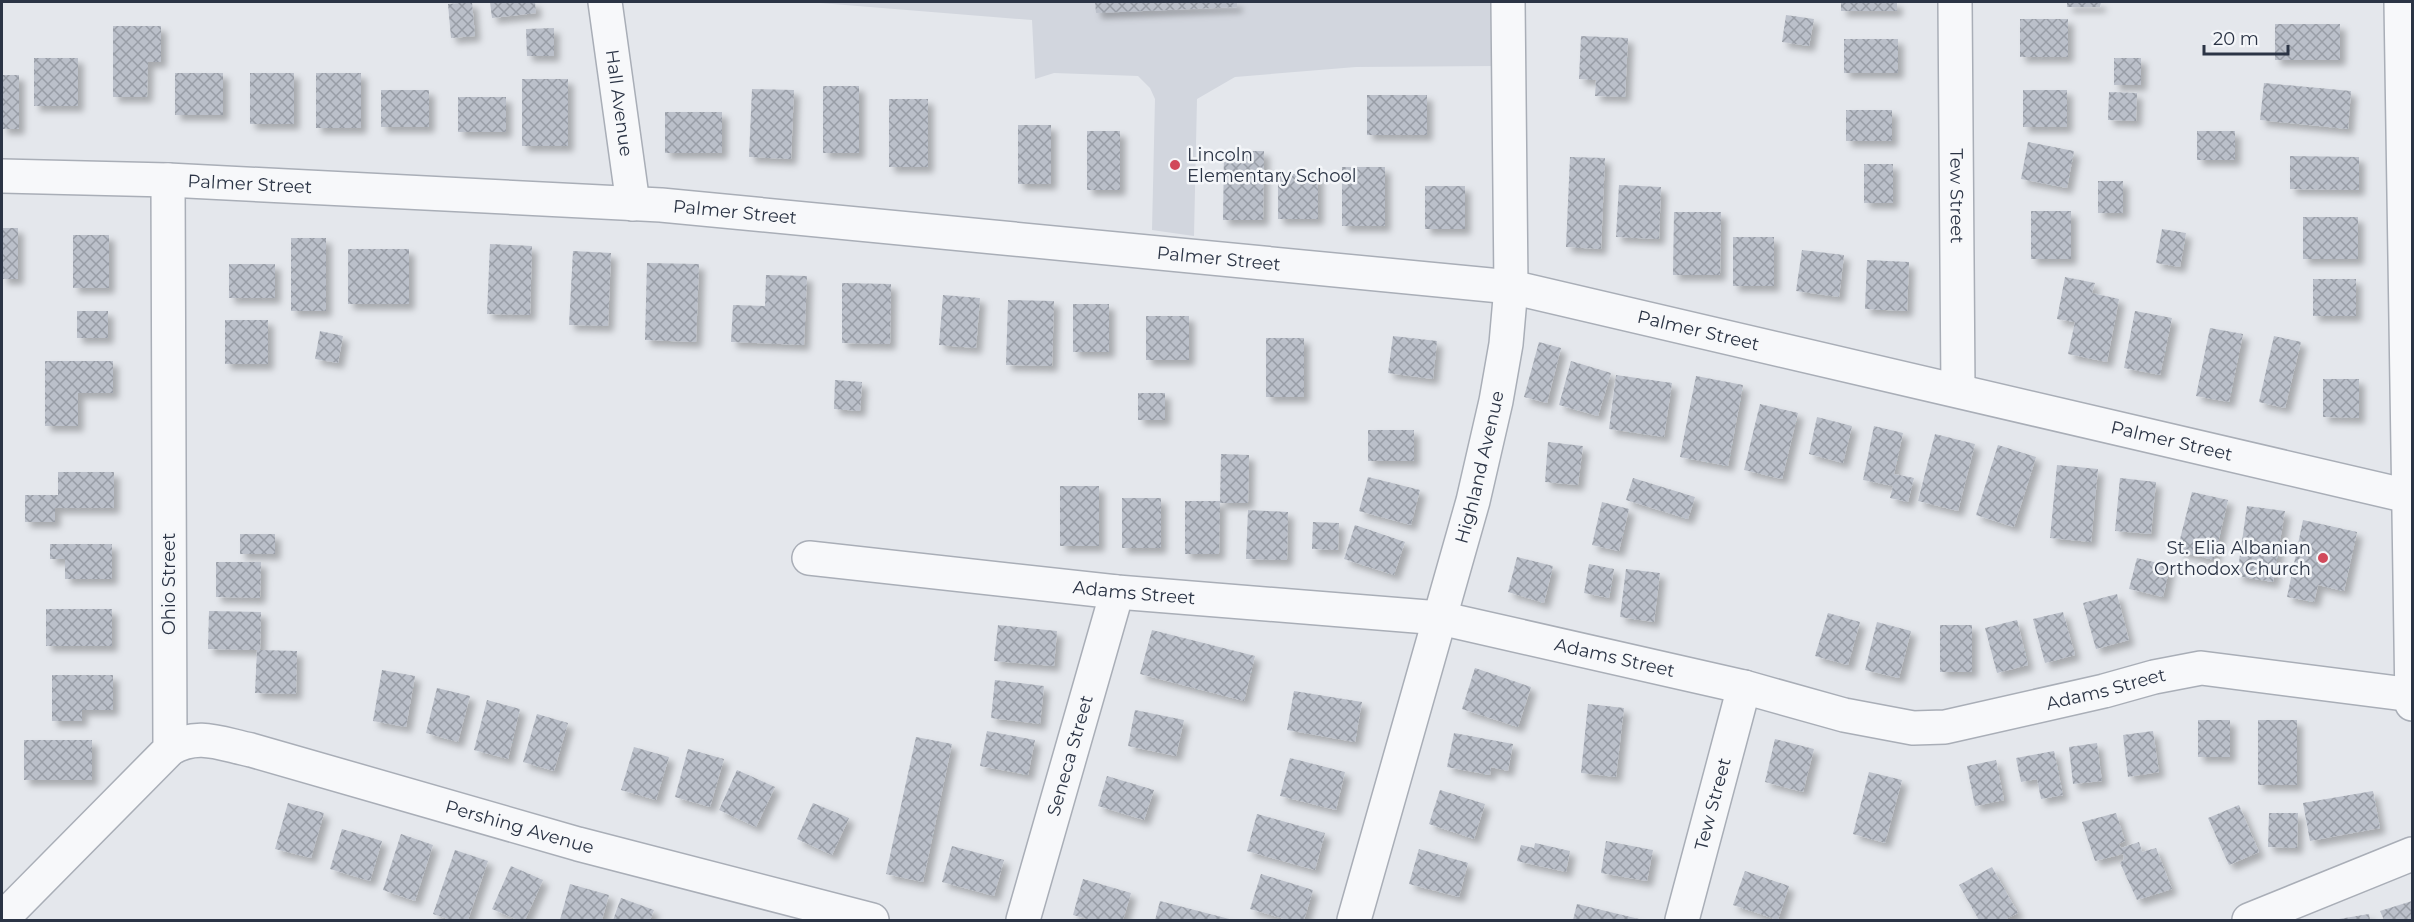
<svg xmlns="http://www.w3.org/2000/svg" width="2414" height="922" viewBox="0 0 2414 922" font-family="Montserrat,sans-serif">
<defs>
<pattern id="building-cross-hatch" width="8" height="8" patternUnits="userSpaceOnUse" patternTransform="scale(1.5)"><rect width="8" height="8" fill="#bbc0ca"/><path d="M0 0l8 8M0 8l8-8" fill="none" stroke="#989da6"/></pattern>
<filter id="shadow"><feDropShadow dx="5.5" dy="5.5" stdDeviation="3" flood-color="#0004"/></filter>
</defs>
<rect width="100%" height="100%" fill="#e4e7ec"/>
<!-- built -->
<polygon fill="#d2d6de" points="808,2 1494,2 1496,66 1356,67 1235,77 1197,99 1194,236 1152,230 1155,99 1150,88 1138,76 1054,73 1035,79 1032,20"/>
<!-- building -->
<g fill="url(#building-cross-hatch)" filter="url(#shadow)">
<polygon points="472,2 475,36 451,38 448,4"/>
<polygon points="490,2 535,2 536,13 492,18"/>
<polygon points="1095,2 1237,2 1237,7 1096,13"/>
<rect x="1841" y="2" width="56" height="9"/>
<polygon points="2067,2 2101,2 2100,7 2067,7"/>
<polygon points="1786,15 1814,19 1809,46 1782,42"/>
<rect x="2020" y="19" width="48" height="38"/>
<rect x="2275" y="24" width="65" height="36"/>
<polygon points="113,26 161,26 161,62 148,62 147,97 113,97"/>
<polygon points="554,28 554,56 527,56 526,29"/>
<polygon points="1581,36 1628,38 1625,97 1595,96 1596,80 1579,79"/>
<rect x="1844" y="39" width="54" height="34"/>
<rect x="34" y="58" width="44" height="48"/>
<rect x="2114" y="58" width="27" height="27"/>
<rect x="175" y="73" width="48" height="42"/>
<rect x="250" y="73" width="44" height="51"/>
<rect x="316" y="73" width="45" height="55"/>
<rect x="2" y="75" width="17" height="54"/>
<rect x="522" y="79" width="46" height="67"/>
<polygon points="2264,83 2351,91 2348,129 2260,120"/>
<rect x="823" y="86" width="36" height="67"/>
<polygon points="752,89 794,90 791,159 749,157"/>
<rect x="381" y="90" width="48" height="37"/>
<rect x="2023" y="90" width="44" height="37"/>
<polygon points="2109,92 2137,93 2136,121 2108,120"/>
<rect x="1367" y="95" width="60" height="40"/>
<rect x="458" y="97" width="48" height="35"/>
<rect x="889" y="99" width="39" height="68"/>
<rect x="1846" y="110" width="46" height="31"/>
<rect x="665" y="112" width="57" height="41"/>
<rect x="1018" y="125" width="33" height="59"/>
<rect x="1087" y="131" width="33" height="59"/>
<rect x="2197" y="131" width="38" height="29"/>
<polygon points="2028,142 2074,151 2067,188 2021,179"/>
<polygon points="1224,151 1264,151 1263,220 1223,220"/>
<polygon points="2290,156 2359,157 2359,190 2290,189"/>
<polygon points="1570,157 1605,158 1601,249 1566,247"/>
<rect x="1864" y="164" width="29" height="39"/>
<rect x="1342" y="167" width="43" height="59"/>
<rect x="1278" y="174" width="40" height="45"/>
<rect x="2098" y="181" width="25" height="32"/>
<polygon points="1619,185 1661,187 1659,239 1616,237"/>
<rect x="1425" y="186" width="40" height="43"/>
<rect x="2031" y="211" width="40" height="48"/>
<polygon points="1674,212 1721,212 1720,275 1673,275"/>
<rect x="2303" y="217" width="55" height="42"/>
<rect x="2" y="228" width="16" height="51"/>
<polygon points="2162,229 2186,233 2180,267 2156,263"/>
<rect x="73" y="235" width="36" height="53"/>
<rect x="1733" y="237" width="41" height="49"/>
<rect x="291" y="238" width="35" height="73"/>
<polygon points="490,244 532,246 530,315 487,314"/>
<rect x="348" y="249" width="61" height="55"/>
<polygon points="1802,250 1844,255 1839,297 1796,291"/>
<polygon points="573,251 611,253 608,326 569,325"/>
<polygon points="1867,260 1909,262 1907,311 1865,309"/>
<polygon points="647,263 699,264 696,342 645,340"/>
<rect x="229" y="264" width="46" height="34"/>
<polygon points="766,275 807,276 804,345 731,342 733,305 765,306"/>
<polygon points="2065,277 2095,283 2092,293 2119,299 2107,362 2068,354 2075,322 2057,319"/>
<rect x="2313" y="279" width="43" height="37"/>
<polygon points="842,283 891,284 890,344 842,343"/>
<polygon points="943,295 980,298 976,348 939,345"/>
<polygon points="1008,300 1054,301 1052,366 1006,365"/>
<rect x="1073" y="304" width="36" height="48"/>
<rect x="77" y="311" width="31" height="27"/>
<polygon points="2135,311 2172,318 2160,375 2124,368"/>
<rect x="1146" y="316" width="43" height="44"/>
<rect x="225" y="320" width="43" height="44"/>
<polygon points="2210,328 2243,334 2229,402 2196,396"/>
<polygon points="320,331 343,336 338,363 315,359"/>
<polygon points="1393,336 1437,341 1433,379 1388,373"/>
<polygon points="2274,336 2301,342 2285,408 2259,402"/>
<rect x="1266" y="338" width="38" height="59"/>
<polygon points="1539,342 1561,348 1547,403 1524,397"/>
<polygon points="45,361 113,361 113,393 78,393 78,426 45,426"/>
<polygon points="1571,361 1611,373 1598,416 1559,405"/>
<polygon points="1616,375 1672,383 1664,437 1609,429"/>
<polygon points="1696,376 1743,385 1728,466 1680,457"/>
<polygon points="2323,379 2359,379 2359,418 2323,417"/>
<polygon points="835,380 862,382 860,411 834,409"/>
<rect x="1138" y="393" width="27" height="27"/>
<polygon points="1760,404 1798,413 1782,479 1744,470"/>
<polygon points="1817,417 1852,426 1843,463 1809,454"/>
<polygon points="1874,426 1903,433 1894,474 1914,478 1908,502 1890,498 1893,486 1863,480"/>
<rect x="1368" y="430" width="46" height="31"/>
<polygon points="1935,434 1975,444 1958,511 1918,501"/>
<polygon points="1548,442 1583,446 1578,485 1545,482"/>
<polygon points="1998,445 2036,457 2014,527 1976,515"/>
<polygon points="1221,454 1249,455 1248,503 1220,503"/>
<polygon points="2057,465 2098,469 2091,542 2050,538"/>
<polygon points="58,472 114,472 114,508 55,508 55,522 25,522 25,495 58,495"/>
<polygon points="1368,477 1420,490 1411,525 1359,511"/>
<polygon points="1633,478 1695,497 1688,519 1626,500"/>
<polygon points="2120,478 2156,482 2151,534 2115,531"/>
<rect x="1060" y="486" width="39" height="60"/>
<polygon points="2192,492 2228,500 2214,560 2177,551"/>
<rect x="1122" y="498" width="39" height="50"/>
<polygon points="1185,501 1220,501 1219,554 1185,554"/>
<polygon points="1602,502 1629,509 1619,551 1592,545"/>
<polygon points="2247,506 2285,511 2273,582 2237,576"/>
<polygon points="1248,510 1288,512 1287,560 1246,559"/>
<polygon points="2303,520 2357,532 2344,591 2318,585 2314,602 2287,597"/>
<polygon points="1313,522 1339,523 1338,550 1312,549"/>
<polygon points="1355,525 1405,542 1394,575 1344,559"/>
<rect x="240" y="534" width="35" height="20"/>
<polygon points="50,544 112,544 112,579 65,579 65,559 50,559"/>
<polygon points="1517,557 1553,566 1544,603 1508,592"/>
<polygon points="2137,558 2170,566 2163,597 2129,589"/>
<polygon points="216,562 261,562 260,598 216,597"/>
<polygon points="1589,564 1614,569 1609,598 1584,593"/>
<polygon points="1626,569 1660,573 1654,622 1620,617"/>
<polygon points="2117,594 2129,640 2096,649 2083,603"/>
<rect x="46" y="609" width="66" height="37"/>
<polygon points="209,611 261,612 260,650 297,651 296,694 255,693 257,650 208,649"/>
<polygon points="2063,612 2075,655 2045,663 2033,619"/>
<polygon points="1828,613 1860,622 1848,665 1815,656"/>
<polygon points="2017,620 2028,665 1997,673 1985,628"/>
<polygon points="1877,622 1911,631 1899,678 1865,670"/>
<polygon points="998,625 1057,631 1054,666 994,661"/>
<rect x="1940" y="625" width="32" height="47"/>
<polygon points="1152,630 1255,656 1244,701 1140,674"/>
<polygon points="1475,668 1531,687 1518,727 1462,709"/>
<polygon points="382,670 415,676 406,727 373,721"/>
<polygon points="52,675 113,675 113,710 82,710 82,721 52,721"/>
<polygon points="995,680 1044,686 1040,724 991,718"/>
<polygon points="437,688 470,696 458,742 426,733"/>
<polygon points="1294,691 1362,702 1355,742 1287,730"/>
<polygon points="487,700 520,709 508,759 474,750"/>
<polygon points="1588,704 1624,708 1616,777 1581,773"/>
<polygon points="1135,710 1184,720 1176,756 1128,746"/>
<polygon points="537,714 568,723 554,771 523,762"/>
<rect x="2198" y="720" width="32" height="37"/>
<rect x="2258" y="720" width="39" height="65"/>
<polygon points="987,731 1035,740 1028,775 980,766"/>
<polygon points="2153,731 2159,772 2128,777 2123,735"/>
<polygon points="1454,733 1513,744 1508,771 1491,767 1490,775 1447,767"/>
<polygon points="916,737 952,744 923,882 886,874"/>
<polygon points="1775,739 1814,749 1803,792 1765,782"/>
<rect x="24" y="740" width="68" height="40"/>
<polygon points="2097,743 2102,781 2073,784 2069,747"/>
<polygon points="634,747 669,757 656,800 621,790"/>
<polygon points="688,749 724,759 710,807 675,797"/>
<polygon points="2054,751 2063,795 2041,799 2037,779 2021,782 2016,758"/>
<polygon points="1290,758 1345,772 1336,810 1280,796"/>
<polygon points="1996,760 2004,800 1975,806 1967,766"/>
<polygon points="737,770 775,787 756,827 719,810"/>
<polygon points="1869,772 1902,780 1885,843 1853,834"/>
<polygon points="1107,776 1154,790 1144,820 1098,806"/>
<polygon points="1440,790 1485,804 1474,839 1429,824"/>
<polygon points="2373,791 2380,828 2310,841 2303,803"/>
<polygon points="288,803 324,813 311,858 275,849"/>
<polygon points="813,803 849,818 832,855 797,839"/>
<polygon points="2239,805 2259,852 2229,865 2208,818"/>
<polygon points="2116,813 2125,841 2119,844 2121,848 2139,842 2142,852 2156,848 2172,889 2137,900 2120,863 2124,859 2123,854 2095,861 2082,822"/>
<polygon points="2269,813 2298,813 2297,848 2268,847"/>
<polygon points="1257,814 1325,833 1315,870 1247,851"/>
<polygon points="342,829 382,841 370,881 330,869"/>
<polygon points="401,834 433,845 415,901 383,890"/>
<polygon points="1606,841 1653,850 1647,881 1601,873"/>
<polygon points="1535,843 1570,851 1566,872 1517,861 1521,845 1534,848"/>
<polygon points="952,846 1004,860 994,896 942,882"/>
<polygon points="1419,849 1468,863 1459,897 1409,884"/>
<polygon points="455,850 488,861 468,920 451,920 433,914"/>
<polygon points="511,866 543,880 525,920 518,920 492,909"/>
<polygon points="1992,867 2018,913 2004,920 1979,920 1959,885"/>
<polygon points="1745,871 1789,886 1778,920 1733,905"/>
<polygon points="1261,874 1313,890 1304,920 1288,920 1250,909"/>
<polygon points="1083,879 1131,893 1123,920 1091,920 1073,915"/>
<polygon points="570,884 609,895 602,920 560,920"/>
<polygon points="621,898 654,910 650,920 613,920"/>
<polygon points="1160,901 1233,920 1155,920"/>
<polygon points="2412,901 2412,920 2384,920 2380,911"/>
<polygon points="1577,904 1639,919 1639,920 1573,920"/>
<polygon points="2369,914 2370,920 2339,920 2339,919"/>
</g>
<g fill="none" stroke-linecap="round" stroke-linejoin="round">
<!-- minor casing -->
<g stroke="#a9aeb7" stroke-width="36">
<g id="minor">
<path id="s1" d="M605 2 633 204"/>
<path id="s2" d="M1955 2 1958 390"/>
<polyline points="2401,2 2412,704"/>
<path id="s3" d="M2 176 168 180 661 205 1511 287 2412 497"/>
<path id="s4" d="M809 558 1117 592 1440 618 1744 687 1844 715 1913 728 1945 727 2104 691 2154 677 2201 668 2412 695"/>
<path id="s5" d="M170 749C198 732 221 744 251 750L578 844 872 920"/>
<polyline points="2,919 170,749 168,180"/>
<path id="s6" d="M1023 920 1117 592"/>
<path id="s7" d="M1354 920 1473 501 1496 401 1506 344 1511 287 1508 2"/>
<path id="s8" d="M1682 920 1744 687"/>
</g>
</g>
<!-- tertiary casing -->
<g stroke="#a9aeb7" stroke-width="36">
<polyline id="tertiary" points="2249,920 2412,854"/>
</g>
<!-- minor -->
<use href="#minor" stroke="#f7f8fa" stroke-width="33"/>
<!-- tertiary -->
<use href="#tertiary" stroke="#f7f8fa" stroke-width="33"/>
</g>
<!-- markers -->
<g fill="#d1495b" stroke="#f4f6f9" stroke-width="2">
<circle cx="1175" cy="165" r="6"/>
<circle cx="2323" cy="558" r="6"/>
</g>
<g text-anchor="middle" dominant-baseline="central" stroke-width="5" stroke-linejoin="round" paint-order="stroke">
<!-- street labels -->
<g font-size="18" fill="#2b3445" stroke="#f4f6f9">
<text stroke="none"><textPath href="#s1" startOffset="102">Hall Avenue</textPath></text>
<text stroke="none"><textPath href="#s3" startOffset="248">Palmer Street</textPath></text>
<text stroke="none"><textPath href="#s2" startOffset="194">Tew Street</textPath></text>
<text stroke="none"><textPath href="#s3" startOffset="734">Palmer Street</textPath></text>
<text stroke="none"><textPath href="#s3" startOffset="1220">Palmer Street</textPath></text>
<text stroke="none"><textPath href="#s3" startOffset="1706">Palmer Street</textPath></text>
<text stroke="none"><textPath href="#s3" startOffset="2192">Palmer Street</textPath></text>
<text stroke="none"><textPath href="#s7" startOffset="470">Highland Avenue</textPath></text>
<text transform="translate(169 584) rotate(-90)">Ohio Street</text>
<text stroke="none"><textPath href="#s4" startOffset="327">Adams Street</textPath></text>
<text stroke="none"><textPath href="#s4" startOffset="813">Adams Street</textPath></text>
<text stroke="none"><textPath href="#s4" startOffset="1317">Adams Street</textPath></text>
<text stroke="none"><textPath href="#s6" startOffset="171">Seneca Street</textPath></text>
<text stroke="none"><textPath href="#s8" startOffset="120">Tew Street</textPath></text>
<text stroke="none"><textPath href="#s5" startOffset="363">Pershing Avenue</textPath></text>
</g>
<!-- poi labels -->
<g font-size="18" fill="#2b3445" stroke="#f4f6f9" text-anchor="start">
<text x="1187" y="155">Lincoln<tspan x="1187" dy="21">Elementary School</tspan></text>
<text x="2311" y="548" text-anchor="end">St. Elia Albanian<tspan x="2311" dy="21">Orthodox Church</tspan></text>
</g>
</g>
<!-- border -->
<rect width="2414" height="922" fill="none" stroke="#2b3445" stroke-width="6"/>
<!-- scale -->
<path d="M2204 45v9h84v-9" fill="none" stroke="#2b3445" stroke-width="3"/>
<text x="2213" y="45" font-size="18" fill="#2b3445" stroke="#f4f6f9" stroke-width="4.5" paint-order="stroke">20 m</text>
</svg>
